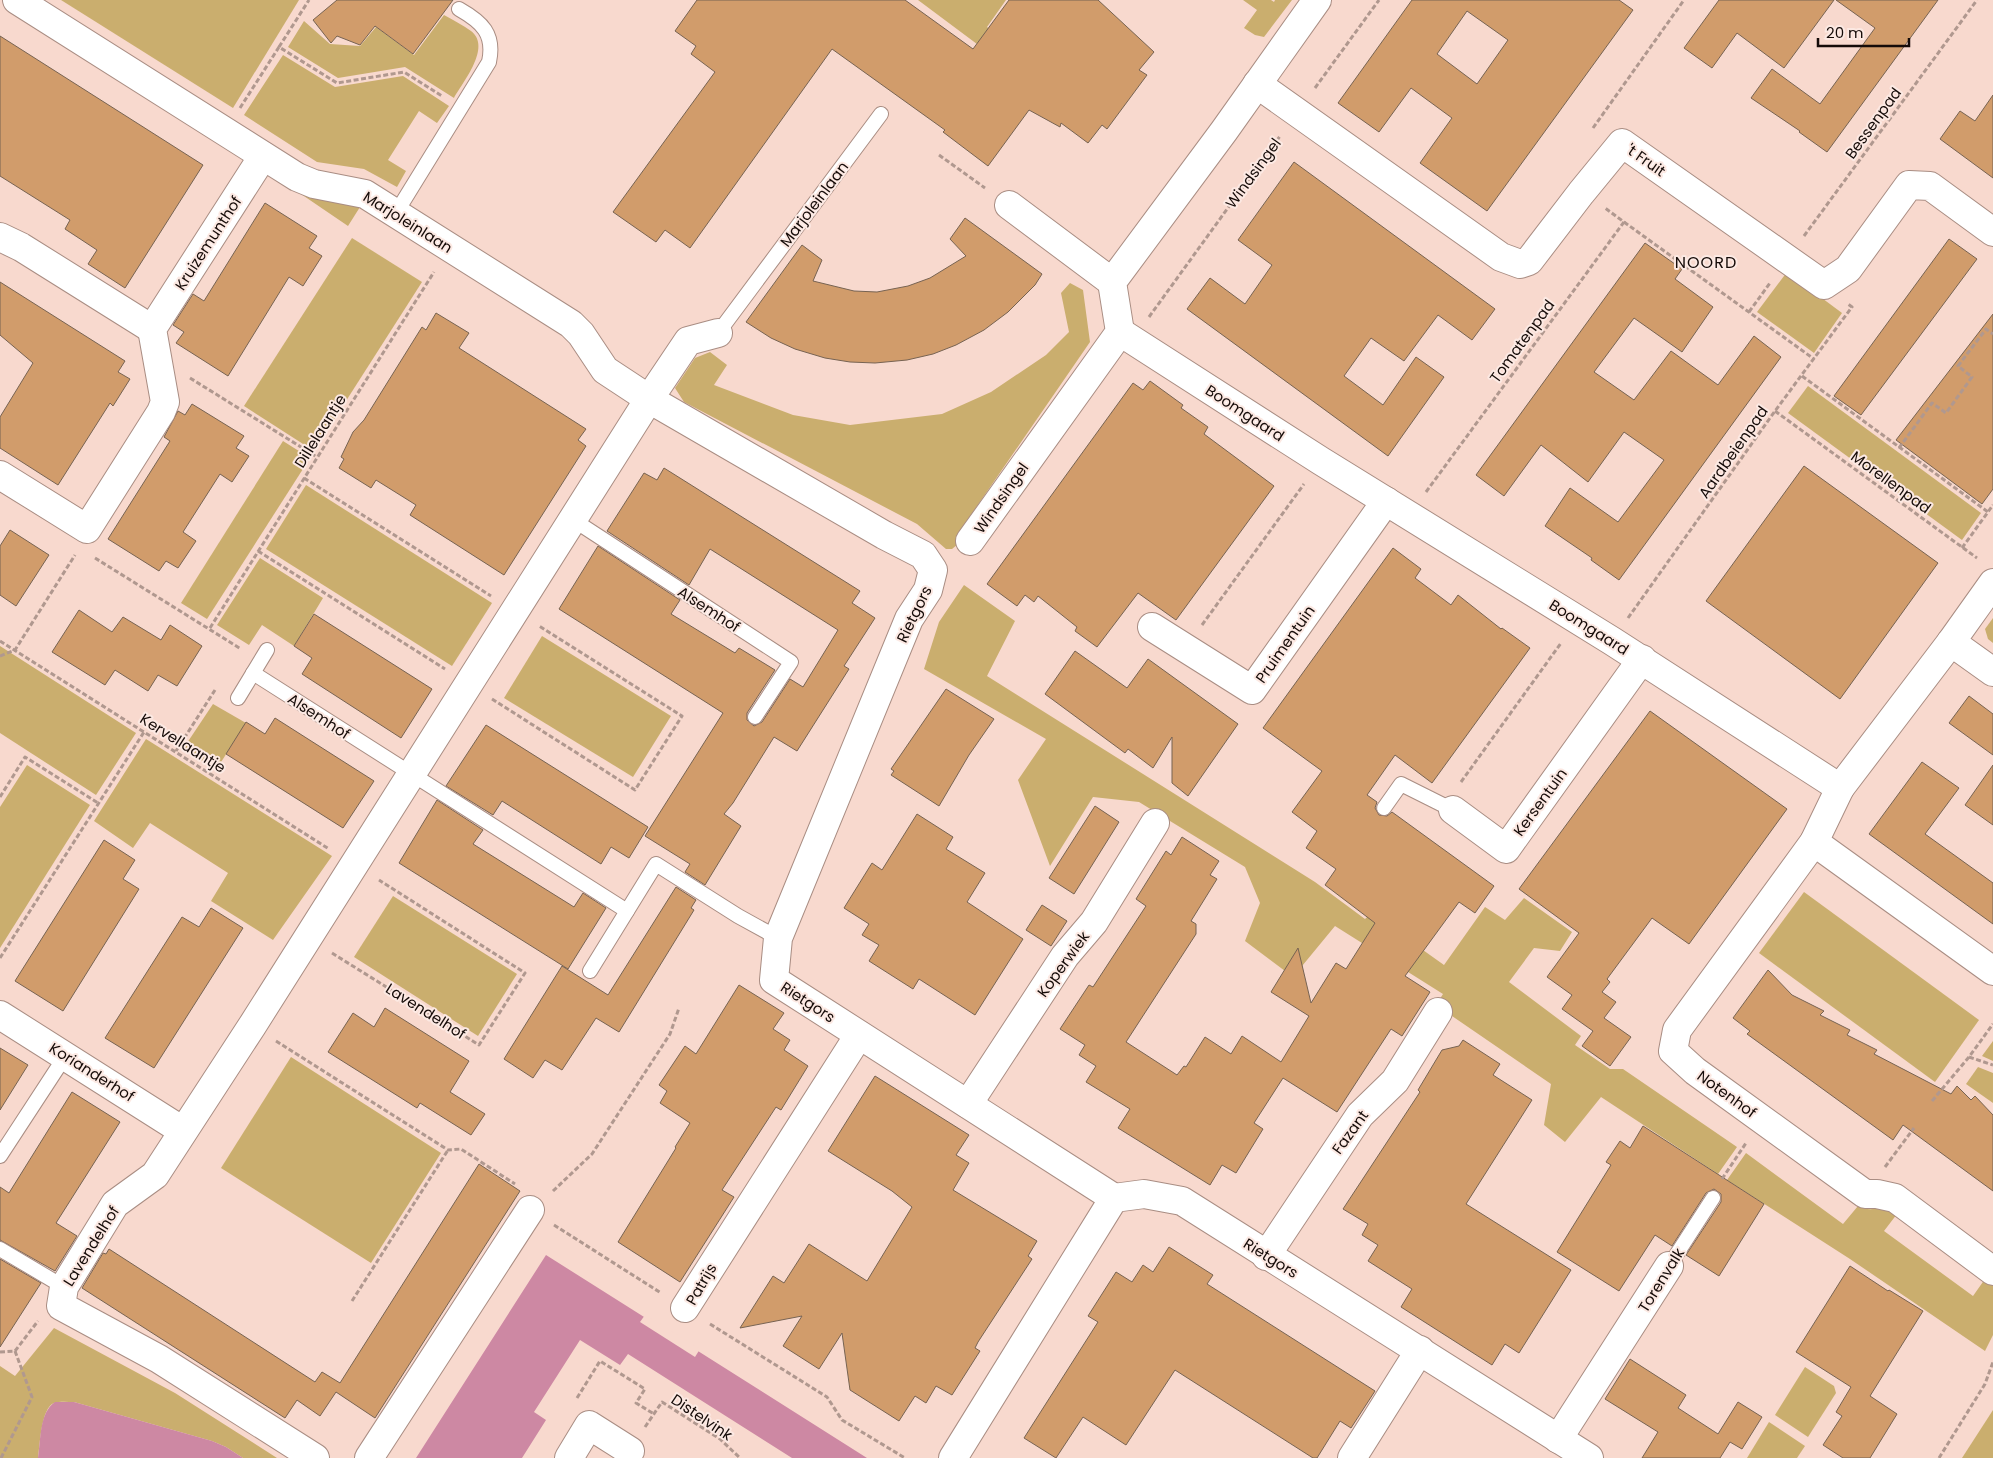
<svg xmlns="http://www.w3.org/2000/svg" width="1993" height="1458" viewBox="0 0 1993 1458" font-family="Poppins,sans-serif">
<rect width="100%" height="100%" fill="#f8d9ce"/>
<!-- green -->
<g fill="#caae6e">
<polygon points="61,0 299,0 233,108"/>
<polygon points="918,0 1006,0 987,27 996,35 985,50"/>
<polygon points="1243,0 1271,0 1274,2 1275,0 1292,0 1264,37 1255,35 1244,28 1257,10"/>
<path d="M444 15C453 20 463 25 471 31 492 47 463 82 454 98L405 67 338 78 288 47 304 21 330 44 360 46 376 27 414 55Z"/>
<polygon points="283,55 335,87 403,76 449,106 437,123 419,111 388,160 406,171 397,187 364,169 317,162 244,115"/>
<polygon points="298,192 309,197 360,207 348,226"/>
<polygon points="352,238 422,282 314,451 244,406"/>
<polygon points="1787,272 1842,313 1814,353 1757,312"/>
<polygon points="1070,283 1083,290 1090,342 964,525 963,540 952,549 946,549 917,524 684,402 675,388 695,358 710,352 727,365 714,385 793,415 850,425 942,414 991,392 1046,355 1069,332 1061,293"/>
<polygon points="1808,386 1981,513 1962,540 1788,413"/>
<polygon points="283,441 310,458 207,619 181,603"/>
<polygon points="306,485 492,603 452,666 266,549"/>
<polygon points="260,558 323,598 294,646 262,625 249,645 217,625"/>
<polygon points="964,585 1015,621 987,676 1315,882 1365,919 1371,913 1444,965 1485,907 1505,920 1524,898 1572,932 1560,951 1534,948 1509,982 1581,1036 1575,1045 1610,1069 1623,1069 1737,1147 1718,1174 1601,1097 1565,1142 1544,1125 1551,1084 1436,1005 1443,994 1335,926 1293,977 1245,941 1260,903 1245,867 1139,802 1093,797 1050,866 1018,780 1046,739 924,669 939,622"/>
<polygon points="1993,618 1993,643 1988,639 1985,629"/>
<polygon points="542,636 671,716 633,777 504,698"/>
<polygon points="0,646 136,733 96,795 0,733"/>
<polygon points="213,704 246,723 216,770 183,749"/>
<polygon points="146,739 332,856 273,940 211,901 228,873 150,823 133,848 94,821"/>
<polygon points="27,765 90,805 0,948 0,807"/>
<polygon points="1804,892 1979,1020 1935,1082 1759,953"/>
<polygon points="393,896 517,974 478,1036 354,957"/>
<polygon points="1993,1041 1993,1061 1982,1056"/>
<polygon points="291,1057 441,1153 371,1263 221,1168"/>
<polygon points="1978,1067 1993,1073 1993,1103 1966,1084"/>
<path d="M1746 1153 1843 1224 1858 1206C1866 1210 1873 1210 1881 1207L1897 1214 1884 1231 1973 1296 1985 1279 1993 1282V1335L1985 1351 1850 1259 1727 1180Z"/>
<path d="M54 1328 175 1393 277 1458H243L226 1447 212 1441 74 1402C68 1402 60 1401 54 1403 41 1408 40 1445 38 1458H0V1366L15 1376Z"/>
<polygon points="1805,1367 1834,1386 1836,1393 1808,1437 1775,1415"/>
<polygon points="1993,1410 1993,1458 1962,1458"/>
<polygon points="1769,1422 1805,1446 1797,1458 1747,1458"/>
</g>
<!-- water -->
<g fill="#cd88a3">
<polygon points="546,1255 867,1458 792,1458 628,1354 620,1365 580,1340 534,1412 546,1420 522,1458 416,1458"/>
<path d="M55 1402H74L212 1441 226 1447 243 1458H38C41 1440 39 1413 55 1402Z"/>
</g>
<!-- pier -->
<polygon fill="#f8d9ce" points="645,1315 700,1349 695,1357 640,1322"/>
<!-- building -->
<g fill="#d19c6b" stroke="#776352" fill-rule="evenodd">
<polygon points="337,0 453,0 413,54 375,26 360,45 337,36 331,43 313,20"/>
<polygon points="697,0 905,0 973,49 1009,0 1098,0 1154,52 1139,70 1147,75 1107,129 1102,125 1088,143 1061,123 1060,127 1029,110 988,166 943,132 945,130 832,49 690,248 665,230 656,242 613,212 715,72 691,54 696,46 675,31"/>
<path d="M1412 0H1619L1633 10 1487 211 1420 163 1452 118 1411 88 1379 132 1338 103ZM1467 11 1508 40 1477 84 1437 54Z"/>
<polygon points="1719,0 1834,0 1784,68 1737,33 1712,68 1684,48"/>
<polygon points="1836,0 1938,0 1827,152 1799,132 1800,131 1751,98 1772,69 1820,104 1875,28"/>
<polygon points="0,36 203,165 125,288 88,264 97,250 65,229 70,220 0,176"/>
<polygon points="1993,95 1993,178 1940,139 1960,111 1975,121"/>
<polygon points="1294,162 1495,309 1472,340 1438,315 1404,361 1371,338 1344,376 1383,405 1416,357 1444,377 1388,456 1187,309 1210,278 1245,304 1272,265 1238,240"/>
<polygon points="265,203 317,236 309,248 322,256 303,286 289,277 228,376 176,343 184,332 173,325 193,294 204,301"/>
<polygon points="965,218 1042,274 1035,285 1008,312 984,330 956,345 933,354 907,360 875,363 850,362 825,358 795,349 771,338 746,322 802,245 822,260 813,281 854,291 877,292 908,286 930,278 966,256 950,239"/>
<polygon points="1949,239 1977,259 1861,415 1834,396"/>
<polygon points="1645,243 1682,269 1675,279 1713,307 1682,352 1634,318 1594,372 1634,400 1671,351 1718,385 1754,336 1781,357 1619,580 1591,560 1592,558 1545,526 1570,488 1618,522 1664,460 1624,432 1588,482 1541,445 1504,496 1476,475"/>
<polygon points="0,282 125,361 118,372 130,379 113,406 110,403 58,485 0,448 0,417 33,363 0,335"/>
<polygon points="436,313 469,333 459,348 586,429 578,440 586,446 504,575 410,515 416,505 376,480 371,488 339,468 344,459 341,457 353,432 364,420 422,327 426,330"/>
<polygon points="1993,314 1993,489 1982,504 1896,440"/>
<polygon points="1150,381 1183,405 1181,408 1208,427 1204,434 1274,486 1176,620 1138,593 1097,647 1075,631 1077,627 1038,596 1034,602 1025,595 1017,606 987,584 1133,383 1143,390"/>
<polygon points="192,404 244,436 236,448 249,456 232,482 220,474 183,532 196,541 178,568 166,561 159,571 108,539 170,441 164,437 178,411 185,415"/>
<polygon points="1804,466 1938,563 1840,699 1706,601"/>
<polygon points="664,468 860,591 852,603 875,618 844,666 849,669 797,751 774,737 733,803 724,814 741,826 705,885 685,872 690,864 645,836 723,713 559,609 598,546 680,600 671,614 735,653 739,648 775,670 747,713 747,720 754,726 762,722 790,679 803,687 838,630 710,549 689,585 607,531 644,473 657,480"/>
<polygon points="10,530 49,555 16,606 0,595 0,546"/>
<polygon points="1393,548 1421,569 1415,578 1451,605 1458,595 1501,629 1502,628 1530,648 1432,783 1395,755 1367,795 1377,802 1375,808 1379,815 1387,816 1392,812 1494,886 1475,913 1459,902 1405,976 1430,992 1402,1036 1391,1029 1337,1112 1283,1078 1254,1123 1263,1129 1236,1173 1222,1165 1210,1185 1118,1128 1130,1109 1086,1082 1096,1066 1079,1055 1085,1045 1060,1029 1089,985 1093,987 1146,906 1136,899 1166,851 1171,855 1182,837 1219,861 1210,875 1217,879 1191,921 1196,924 1196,934 1126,1042 1177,1075 1184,1066 1186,1067 1205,1037 1231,1054 1242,1036 1281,1062 1309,1016 1271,992 1298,948 1311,1003 1336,963 1346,969 1375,923 1325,885 1336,869 1306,848 1317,831 1292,812 1322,771 1263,728"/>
<polygon points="79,610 112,632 123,617 161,640 170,625 202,646 177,686 158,675 148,691 115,670 105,685 52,652"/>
<polygon points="314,614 432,689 401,738 302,674 312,658 294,646"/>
<polygon points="1075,651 1127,688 1148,659 1238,724 1188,796 1172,783 1172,737 1153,768 1128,749 1125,753 1045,694"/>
<polygon points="946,689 994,719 969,755 939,806 891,775 894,771 891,769"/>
<polygon points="1969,696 1993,714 1993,755 1949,723"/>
<polygon points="1650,711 1787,809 1689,944 1652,918 1607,979 1610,982 1602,992 1616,1002 1604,1018 1631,1037 1610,1066 1582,1046 1593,1031 1562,1009 1572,995 1547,977 1579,933 1519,889"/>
<polygon points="275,718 374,781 343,828 226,754 246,722 265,734"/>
<polygon points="486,725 648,827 629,858 611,847 601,864 502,801 493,815 446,786"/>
<polygon points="1922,762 1959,788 1925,834 1993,883 1993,924 1869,834"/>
<polygon points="1993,765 1993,825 1965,805"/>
<polygon points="437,800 483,830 473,844 574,907 583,893 606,908 568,969 399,863"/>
<polygon points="1095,806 1119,822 1074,894 1049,878"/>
<polygon points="917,814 953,837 946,849 985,873 967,902 1023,939 975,1015 919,979 913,989 869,961 879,945 862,935 869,924 844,908 872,863 882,870"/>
<polygon points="104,840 135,860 123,879 139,889 63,1011 15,981"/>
<polygon points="676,887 696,900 691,908 694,910 619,1032 596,1018 562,1070 545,1060 533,1078 504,1059 562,966 608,995"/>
<polygon points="1042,905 1067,921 1051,946 1026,930"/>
<polygon points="211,908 243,928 154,1068 105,1038 182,917 199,927"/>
<polygon points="1768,970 1792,995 1824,1011 1820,1015 1850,1030 1847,1035 1877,1050 1874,1054 1951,1094 1957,1086 1971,1100 1975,1096 1993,1115 1993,1191 1903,1125 1893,1140 1747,1034 1750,1031 1733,1018"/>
<polygon points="739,985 784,1013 773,1029 790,1040 784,1050 808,1066 781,1110 776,1107 722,1190 734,1197 680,1282 618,1242 676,1148 675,1147 690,1123 660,1103 667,1091 659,1085 685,1046 696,1054"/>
<polygon points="385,1008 469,1061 450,1092 485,1114 471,1135 420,1103 417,1108 328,1052 353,1013 374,1027"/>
<polygon points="1463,1040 1500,1064 1493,1075 1532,1100 1466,1204 1571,1270 1519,1353 1505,1344 1492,1365 1401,1307 1412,1289 1368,1261 1378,1245 1362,1235 1368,1224 1343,1209 1420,1092 1418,1090 1442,1050 1459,1046"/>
<polygon points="0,1048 28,1065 0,1110"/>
<polygon points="875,1076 969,1135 956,1155 969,1163 953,1190 1037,1241 1028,1256 1032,1259 978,1342 975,1348 980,1351 952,1395 936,1386 926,1403 915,1396 899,1421 850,1390 842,1333 819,1369 783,1346 802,1316 740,1328 773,1276 784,1283 809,1244 867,1281 912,1207 892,1191 828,1151"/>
<polygon points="72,1092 120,1122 56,1223 77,1236 55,1271 0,1240 0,1187 9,1193"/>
<polygon points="1643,1126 1764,1204 1719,1276 1686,1255 1721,1202 1721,1194 1714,1189 1706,1193 1672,1246 1655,1235 1619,1291 1557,1252 1611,1165 1606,1162 1620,1141 1630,1148"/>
<polygon points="479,1164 520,1191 375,1418 336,1392 320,1416 297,1400 285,1418 82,1288 103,1253 106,1254 109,1249 315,1382 322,1372 340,1383"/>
<polygon points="1169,1247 1213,1275 1207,1284 1375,1391 1351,1428 1340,1421 1317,1458 1313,1458 1175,1370 1126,1445 1083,1417 1056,1458 1024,1438 1098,1322 1088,1316 1116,1272 1132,1282 1143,1265 1153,1272"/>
<polygon points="0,1259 41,1283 0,1347"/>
<polygon points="1850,1266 1888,1291 1889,1290 1923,1311 1870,1396 1897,1414 1870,1458 1843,1458 1823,1445 1842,1416 1836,1412 1851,1387 1796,1352"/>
<polygon points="1630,1359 1686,1395 1678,1408 1718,1434 1738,1402 1762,1417 1742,1449 1730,1442 1720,1458 1642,1458 1658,1432 1605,1399"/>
</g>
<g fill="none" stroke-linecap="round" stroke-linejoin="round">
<!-- service casing -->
<g stroke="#a98d83" stroke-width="16">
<g id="service">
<path d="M396 213 489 62C495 34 482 22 459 9"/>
<polyline points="718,333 881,114"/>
<polyline points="572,519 791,662 755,717"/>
<polyline points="253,673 627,911"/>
<polyline points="238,698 267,650"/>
<polyline points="1384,808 1401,784 1453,810"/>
<polyline points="590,971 656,864 738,916 778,938"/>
<polyline points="0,1156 66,1055"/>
<polyline points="0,1249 64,1287"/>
<polyline points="1669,1266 1713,1198"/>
</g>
</g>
<!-- minor casing -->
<g stroke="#a98d83" stroke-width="30">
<g id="minor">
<polyline points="17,0 297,177 314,184 365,194 571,324 581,334 605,370 649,399 884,535 923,555 933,570 928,590 909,619 778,938 774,980 1114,1198"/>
<polyline points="1257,84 1501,257 1520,264 1529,261 1581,193 1622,143 1824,285 1848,269 1909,185 1930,186 1993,232"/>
<polyline points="1009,205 1112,282"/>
<polyline points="0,237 21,247 152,329"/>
<polyline points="1120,332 1321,461 1612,641 1840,788 1951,642 1993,583"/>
<polyline points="0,475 87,529 161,412 165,402 152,329 263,156"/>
<polyline points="970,541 1120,332 1112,282 1224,131 1317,0"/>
<polyline points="1152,627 1252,690 1386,501"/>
<polyline points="1951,642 1993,672"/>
<polyline points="1840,788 1814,842 1677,1030 1673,1051 1695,1071 1865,1194 1877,1194 1895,1198 1993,1271"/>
<polyline points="1453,810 1506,849 1642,659"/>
<polyline points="1814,842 1993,971"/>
<polyline points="0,1015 183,1131"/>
<polyline points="968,1104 1065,956 1094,922 1155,823"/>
<polyline points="1266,1256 1360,1115 1395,1081 1438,1012"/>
<polyline points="685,1308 859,1035"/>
<polyline points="1558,1439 1669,1266"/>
<polyline points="315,1458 159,1359 61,1306 64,1287 115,1204 155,1175 252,1026 649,399 688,341 718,333"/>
<polyline points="369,1458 530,1210"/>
<polyline points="569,1458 589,1425 630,1451"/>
<polyline points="953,1458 1114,1198 1144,1194 1182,1201 1589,1458"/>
<polyline points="1352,1458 1420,1350"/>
</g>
</g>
<!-- path -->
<g stroke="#b0988f" stroke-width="3" stroke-dasharray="5 2.5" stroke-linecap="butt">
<polyline points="279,47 309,0"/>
<polyline points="1315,88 1379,0"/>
<polyline points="240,108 279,47 337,83 404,72 442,96"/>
<polyline points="1593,128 1684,0"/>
<polyline points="939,155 985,188"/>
<polyline points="1624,222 1814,359"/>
<polyline points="1804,236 1977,0"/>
<polyline points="1749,312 1770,283"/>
<polyline points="1149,317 1280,136"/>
<polyline points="1802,376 1988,512"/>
<polyline points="190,378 317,457"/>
<polyline points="1775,411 1977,558"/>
<polyline points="1899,448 1932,403 1946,413 1972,377 1958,366 1986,329 1993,334"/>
<polyline points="304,478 491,596"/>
<polyline points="1426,492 1624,222 1605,208"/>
<polyline points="1962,548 1993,505"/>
<polyline points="258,551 445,669"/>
<polyline points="95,558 241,649"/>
<polyline points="1628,618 1775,411 1852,307 1848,304"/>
<polyline points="1202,625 1304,484"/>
<polyline points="210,628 434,272"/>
<polyline points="0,641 329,849"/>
<polyline points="0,656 15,650 75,555"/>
<polyline points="492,699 635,790 682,716 539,626"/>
<polyline points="176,751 215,690"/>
<polyline points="1461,782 1561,643"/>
<polyline points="0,797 25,757 98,803"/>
<polyline points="332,953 479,1045 525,973 379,880"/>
<polyline points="0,958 144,732"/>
<polyline points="276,1041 448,1150 461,1149 515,1184"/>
<polyline points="1969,1057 1993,1065"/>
<polyline points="1932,1101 1969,1057 1993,1024"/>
<polyline points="1885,1167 1914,1128"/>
<polyline points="1722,1179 1746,1143"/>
<polyline points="553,1191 592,1154 670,1034 679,1008"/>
<polyline points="554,1225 661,1293"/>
<polyline points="352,1301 448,1150"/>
<polyline points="710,1324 827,1397 842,1420 905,1458"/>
<polyline points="0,1352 15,1351 38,1321"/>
<polyline points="577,1398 600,1361 645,1389 636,1403 654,1414"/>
<polyline points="645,1427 662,1402 720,1439 740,1458"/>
<polyline points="1,1458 32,1397 15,1351"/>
<polyline points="1939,1458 1985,1384 1993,1362"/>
</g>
<!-- service -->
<use href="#service" stroke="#fff" stroke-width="14"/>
<!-- minor -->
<use href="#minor" stroke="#fff" stroke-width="28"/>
</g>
<g text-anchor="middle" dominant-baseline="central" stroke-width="4" stroke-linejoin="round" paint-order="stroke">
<!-- street labels -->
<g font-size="15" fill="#150b08" stroke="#fce9e3">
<text transform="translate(1873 123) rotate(-54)">Bessenpad</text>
<text transform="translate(1646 160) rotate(35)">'t Fruit</text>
<text transform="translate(1253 173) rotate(-54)">Windsingel</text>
<text transform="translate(814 204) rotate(-53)">Marjoleinlaan</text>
<text transform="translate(408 222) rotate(32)">Marjoleinlaan</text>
<text transform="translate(208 243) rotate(-57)">Kruizemunthof</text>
<text transform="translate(1522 341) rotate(-54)">Tomatenpad</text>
<text transform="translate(1245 413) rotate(33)">Boomgaard</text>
<text transform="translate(320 431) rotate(-58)">Dillelaantje</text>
<text transform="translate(1733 452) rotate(-55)">Aardbeienpad</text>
<text transform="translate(1891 482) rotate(36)">Morellenpad</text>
<text transform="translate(1001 498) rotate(-55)">Windsingel</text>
<text transform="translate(709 609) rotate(33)">Alsemhof</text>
<text transform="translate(914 614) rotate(-64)">Rietgors</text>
<text transform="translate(1589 627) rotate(32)">Boomgaard</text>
<text transform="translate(1285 644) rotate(-55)">Pruimentuin</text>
<text transform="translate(319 716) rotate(33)">Alsemhof</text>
<text transform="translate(183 743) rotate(32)">Kervellaantje</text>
<text transform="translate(1540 802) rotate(-54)">Kersentuin</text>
<text transform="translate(1063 964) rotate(-54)">Koperwiek</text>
<text transform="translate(808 1002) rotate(33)">Rietgors</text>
<text transform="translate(426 1011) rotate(32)">Lavendelhof</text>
<text transform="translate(92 1072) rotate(32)">Korianderhof</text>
<text transform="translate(1727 1094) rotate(36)">Notenhof</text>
<text transform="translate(1350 1132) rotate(-54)">Fazant</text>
<text transform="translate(91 1246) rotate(-58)">Lavendelhof</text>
<text transform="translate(1271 1258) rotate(32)">Rietgors</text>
<text transform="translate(1661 1280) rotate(-58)">Torenvalk</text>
<text transform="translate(701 1284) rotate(-60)">Patrijs</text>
<text transform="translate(702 1417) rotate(34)">Distelvink</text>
</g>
<!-- neighbourhood labels -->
<g font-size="16" letter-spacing="1" fill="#150b08" stroke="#fce9e3">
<text x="1706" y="262">NOORD</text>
</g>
</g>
<!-- scale -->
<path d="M1818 38v8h91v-8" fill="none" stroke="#150b08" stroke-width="2.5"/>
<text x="1826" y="38" font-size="15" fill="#150b08" stroke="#fce9e3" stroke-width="4" paint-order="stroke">20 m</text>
</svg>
